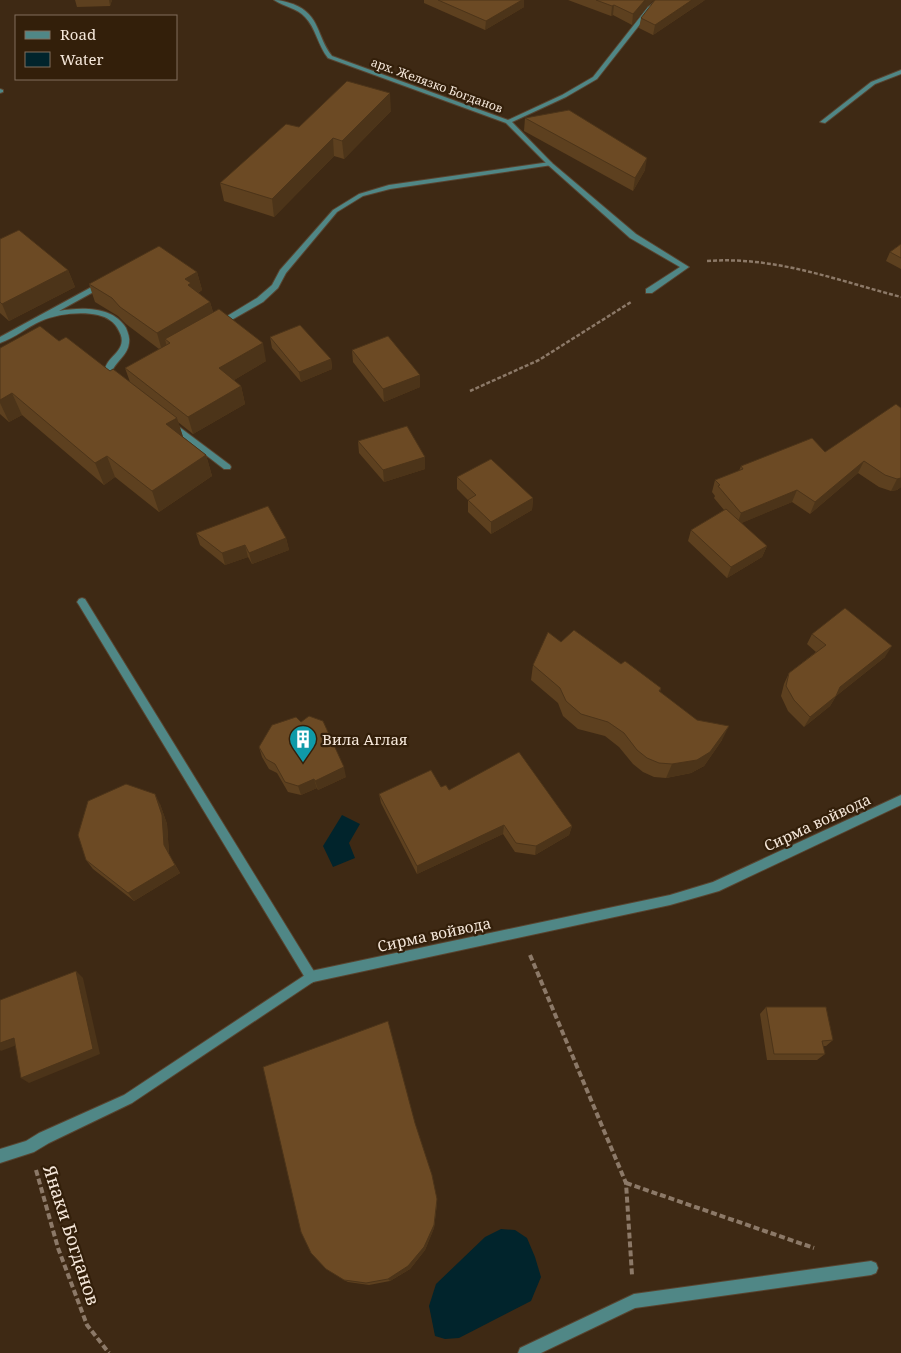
<svg xmlns="http://www.w3.org/2000/svg" width="901" height="1353" viewBox="0 0 901 1353" font-family="'Noto Serif',serif">
<rect width="100%" height="100%" fill="#3e2914"/>
<!-- water -->
<g fill="#01242c">
<polygon points="342,815 360,824 349,843 355,858 333,867 323,846"/>
<polygon points="501,1229 515,1230 527,1238 535,1257 541,1277 531,1301 459,1338 445,1339 435,1336 429,1306 436,1284 485,1237"/>
</g>
<g fill="none" stroke-linecap="round" stroke-linejoin="round">
<!-- lane casing -->
<g stroke="#584430" stroke-width="2">
<g id="lane">
<polygon points="901,70 901,74 875,84 825,123 820,122 871,82"/>
<polygon points="0,89 3,90 3,92 0,93"/>
<polygon points="550,162 552,163 552,165 390,189 363,196 337,212 286,273 278,288 263,302 221,326 218,327 214,324 257,298 272,285 280,270 333,210 359,194 389,185"/>
<path d="M99 283H102L106 285 59 311C81 307 113 306 126 328 128 333 130 338 129 343 128 354 118 360 113 369V373L117 379 116 381H110C108 378 105 375 105 371 105 356 130 351 119 331 115 322 107 317 98 315 81 311 57 314 41 321 27 327 15 338 0 343V337Z"/>
<polygon points="170,420 230,465 231,467 230,469 224,469 167,425 166,423"/>
<polygon points="82,598 85,599 315,973 317,977 315,981 311,983 307,981 79,605 77,602 79,599"/>
<polygon points="871,1261 876,1263 878,1268 876,1273 871,1275 635,1308 541,1353 518,1353 520,1348 634,1294"/>
</g>
</g>
<!-- street casing -->
<g stroke="#584430" stroke-width="2">
<g id="street">
<path d="M274 0C281 0 286 2 293 4 321 15 316 36 332 56L508 120 562 95 593 77 648 7 657 0H664L652 9 597 79 566 97 512 122 552 163 636 234 689 267 652 293H646V289L680 267 630 238 548 165 506 123 328 58C318 46 316 28 305 17 297 8 284 7 274 0Z"/>
<polygon points="901,795 901,805 719,891 670,905 313,982 132,1103 49,1143 34,1152 0,1163 0,1149 26,1141 39,1133 124,1095 311,971 670,895 713,882"/>
</g>
</g>
<!-- path-far1 -->
<g stroke="#8c7968" stroke-width="2.5" stroke-dasharray="4 2" stroke-linecap="butt">
<path d="M707 261C775 256 836 280 901 297"/>
<polyline points="470,391 539,360 631,302"/>
</g>
<!-- path -->
<g stroke="#8c7968" stroke-width="4" stroke-dasharray="6 3" stroke-linecap="butt">
<polyline points="530,955 626,1183 632,1275"/>
<polyline points="36,1170 58,1248 87,1325 109,1353"/>
<polyline points="626,1183 814,1248"/>
</g>
<!-- lane -->
<use href="#lane" fill="#508786" fill-rule="evenodd"/>
<!-- street -->
<use href="#street" fill="#508786" fill-rule="evenodd"/>
</g>
<!-- wall -->
<g fill="#5d401f">
<polygon points="75,0 112,0 110,6 77,7"/>
<polygon points="424,0 524,0 524,7 485,30 424,3"/>
<polygon points="568,0 654,0 647,6 632,25 613,15 611,16"/>
<polygon points="705,0 653,35 639,28 641,18"/>
<polygon points="391,111 344,159 334,156 274,217 224,201 220,183 299,127"/>
<polygon points="525,118 645,170 633,191 524,131"/>
<polygon points="0,239 68,270 75,287 9,321 0,313"/>
<polygon points="901,244 901,269 886,261 890,252"/>
<polygon points="197,272 202,290 198,293 210,302 213,312 266,361 234,380 241,386 245,404 193,434 178,422 183,437 206,455 212,476 159,512 115,477 104,485 22,415 9,422 0,414 0,348 59,341 110,371 130,382 125,368 159,349 126,324 118,316 95,302 89,284"/>
<polygon points="270,337 331,359 332,369 301,382 272,348"/>
<polygon points="352,350 420,387 384,402 353,362"/>
<polygon points="901,408 901,487 897,490 891,491 879,487 858,473 810,514 792,502 741,523 767,546 762,557 727,578 688,541 691,530 724,510 714,498 715,496 712,492 715,480 739,471 741,466 825,452"/>
<polygon points="358,441 425,469 384,482 359,453"/>
<polygon points="457,477 533,498 532,510 491,534 468,512 468,500 457,489"/>
<polygon points="196,533 286,538 289,550 252,564 248,557 225,565 200,545"/>
<polygon points="812,634 885,657 836,696 830,706 804,727 788,711 781,696 784,684 789,673 816,652 807,644"/>
<polygon points="561,642 621,664 661,688 660,692 722,740 704,766 691,773 666,778 654,777 643,772 633,764 619,747 605,736 578,729 563,716 558,703 531,680 533,665"/>
<polygon points="259,747 346,777 318,790 317,788 301,795 288,792 277,773 269,769 262,757"/>
<polygon points="441,787 572,826 569,835 535,855 515,852 503,834 417,874 381,803 379,794"/>
<polygon points="160,804 167,824 169,854 180,873 134,901 93,869 86,860"/>
<polygon points="766,1007 833,1040 826,1046 823,1046 825,1054 817,1060 767,1060 760,1014"/>
<polygon points="437,1203 434,1228 425,1250 410,1269 390,1281 369,1285 348,1282 344,1280"/>
</g>
<!-- shaded-wall -->
<g fill="#4c3419">
<polygon points="109,0 112,0 110,6"/>
<polygon points="522,0 524,0 524,7 485,30 486,21"/>
<polygon points="645,0 654,0 647,6 632,25 633,14"/>
<polygon points="692,0 705,0 653,35 655,25"/>
<polygon points="614,5 613,15 611,16 612,6"/>
<polygon points="390,93 391,111 344,159 342,141"/>
<polygon points="333,138 334,156 274,217 272,199"/>
<polygon points="647,158 645,170 633,191 635,178"/>
<polygon points="68,270 75,287 9,321 2,304"/>
<polygon points="197,272 202,290 194,295 185,279"/>
<polygon points="210,302 215,320 170,343 165,339 167,348 162,351 157,333"/>
<polygon points="263,343 266,361 224,386 219,368"/>
<polygon points="331,359 332,369 301,382 299,372"/>
<polygon points="420,375 420,387 384,402 383,389"/>
<polygon points="241,386 245,404 193,434 188,417"/>
<polygon points="12,393 22,415 9,422 0,403 0,400"/>
<polygon points="177,418 184,440 166,424"/>
<polygon points="206,455 212,476 159,512 152,491"/>
<polygon points="107,456 115,477 104,485 95,463"/>
<polygon points="425,457 425,469 384,482 383,470"/>
<polygon points="864,461 858,473 810,514 815,502"/>
<polygon points="901,478 901,487 897,490 891,491 897,479"/>
<polygon points="797,490 792,502 737,525 741,513"/>
<polygon points="533,498 532,510 491,534 491,522"/>
<polygon points="286,538 289,550 252,564 249,553"/>
<polygon points="245,545 248,557 225,565 222,553"/>
<polygon points="767,546 762,557 727,578 731,567"/>
<polygon points="892,646 885,657 836,696 830,706 804,727 810,717 840,687"/>
<polygon points="729,726 722,740 704,766 691,773 666,778 672,764"/>
<polygon points="344,767 346,777 318,790 315,781"/>
<polygon points="314,779 317,788 301,795 298,786"/>
<polygon points="155,794 160,804 167,824 169,854 164,845"/>
<polygon points="504,825 503,834 417,874 417,866"/>
<polygon points="572,826 569,835 535,855 536,846"/>
<polygon points="175,865 180,873 134,901 128,893"/>
<polygon points="76,971 83,978 100,1054 29,1083 21,1078"/>
<polygon points="14,1038 22,1043 1,1051 0,1050 0,1043"/>
<polygon points="437,1199 437,1203 434,1228 425,1250 410,1269 390,1281 388,1279"/>
</g>
<!-- building -->
<g fill="#6c4a24" stroke="#4c3419">
<polygon points="438,0 522,0 486,21"/>
<polygon points="596,0 645,0 633,14 614,5 612,6"/>
<polygon points="655,0 692,0 655,25 641,18"/>
<polygon points="347,81 390,93 342,141 333,138 272,199 220,183 286,124 299,127"/>
<polygon points="569,110 647,158 635,178 525,118"/>
<polygon points="19,230 68,270 2,304 0,302 0,239"/>
<polygon points="901,244 901,258 890,252"/>
<polygon points="159,246 197,272 185,279 191,283 188,285 210,302 157,333 120,307 112,298 89,284"/>
<polygon points="219,309 263,343 219,368 241,386 188,417 125,368 170,343 165,339"/>
<polygon points="300,325 331,359 299,372 270,337"/>
<polygon points="40,326 59,341 66,337 110,371 113,369 177,418 166,424 206,455 152,491 107,456 95,463 12,393 0,400 0,348"/>
<polygon points="388,336 420,375 383,389 352,350"/>
<polygon points="896,404 901,408 901,478 897,479 885,475 864,461 815,502 797,490 741,513 718,486 720,485 715,480 743,469 741,466 812,438 825,452"/>
<polygon points="407,426 425,457 383,470 358,441"/>
<polygon points="491,459 533,498 491,522 468,500 476,495 457,477"/>
<polygon points="268,506 286,538 249,553 245,545 222,553 196,533"/>
<polygon points="726,509 767,546 731,567 691,530"/>
<polygon points="845,608 892,646 840,687 836,696 810,717 794,700 786,686 789,673 826,645 812,634"/>
<polygon points="574,630 621,664 625,661 661,688 659,691 697,720 729,726 710,752 697,760 672,764 659,763 647,758 637,750 624,733 608,722 581,714 566,701 560,688 533,665 548,632 561,642"/>
<polygon points="309,716 323,721 344,767 315,781 314,779 298,786 285,782 275,764 266,759 259,747 272,725 296,717 301,722"/>
<polygon points="519,752 572,826 536,846 516,843 504,825 417,866 379,794 431,770 441,787 446,785 449,790"/>
<polygon points="126,784 155,794 162,815 164,845 175,865 128,893 86,860 78,835 88,801"/>
<polygon points="76,971 93,1049 21,1078 14,1038 0,1043 0,1000"/>
<polygon points="766,1007 826,1007 833,1040 822,1041 825,1054 774,1054"/>
<polygon points="388,1021 415,1123 432,1175 437,1199 434,1225 424,1247 408,1266 388,1279 366,1283 344,1280 326,1269 311,1253 301,1232 263,1067"/>
</g>
<!-- icons -->
<defs>
<g id="building-pin" transform="scale(1.4375)"><path d="M0 17L-7.5 6A9.5 9.5 0 1 1 7.5 6Z" fill="#0f9aa8" stroke="#331f0a"/><path d="M-4-6H4V6H1V3H-1V6H-4ZM-2.5-4.3h1.7v1.8h-1.7ZM.8-4.3h1.7v1.8H.8ZM-2.5-1h1.7V.8h-1.7ZM.8-1h1.7V.8H.8Z" fill="#fff"/></g>
</defs>
<g fill-rule="evenodd">
<use href="#building-pin" x="303" y="739"/>
</g>
<g text-anchor="middle" dominant-baseline="central" stroke-width="4.5" stroke-linejoin="round" paint-order="stroke">
<!-- far-street labels -->
<g font-size="12" fill="#f5e7da" stroke="#331f0a">
<text transform="translate(437 85) rotate(20)">арх. Желязко Богданов</text>
</g>
<!-- poi labels -->
<g font-size="15" fill="#f5e7da" stroke="#331f0a" text-anchor="start">
<text x="322" y="739">Вила Аглая</text>
</g>
<!-- street labels -->
<g font-size="15" fill="#f5e7da" stroke="#331f0a">
<text transform="translate(817 822) rotate(-25)">Сирма войвода</text>
<text transform="translate(434 934) rotate(-12)">Сирма войвода</text>
</g>
<!-- near-street labels -->
<g font-size="18" fill="#f5e7da" stroke="#331f0a">
<text transform="translate(72 1235) rotate(72)">Янаки Богданов</text>
</g>
</g>
<!-- legend -->
<rect x="15" y="15" width="162" height="65" fill="#331f0a" stroke="#816f5d"/>
<rect x="25" y="31" width="25" height="8" fill="#508786" stroke="#816f5d"/>
<text x="60" y="40" font-size="15" fill="#f5e7da">Road</text>
<rect x="25" y="52" width="25" height="15" fill="#01242c" stroke="#816f5d"/>
<text x="60" y="65" font-size="15" fill="#f5e7da">Water</text>
</svg>
